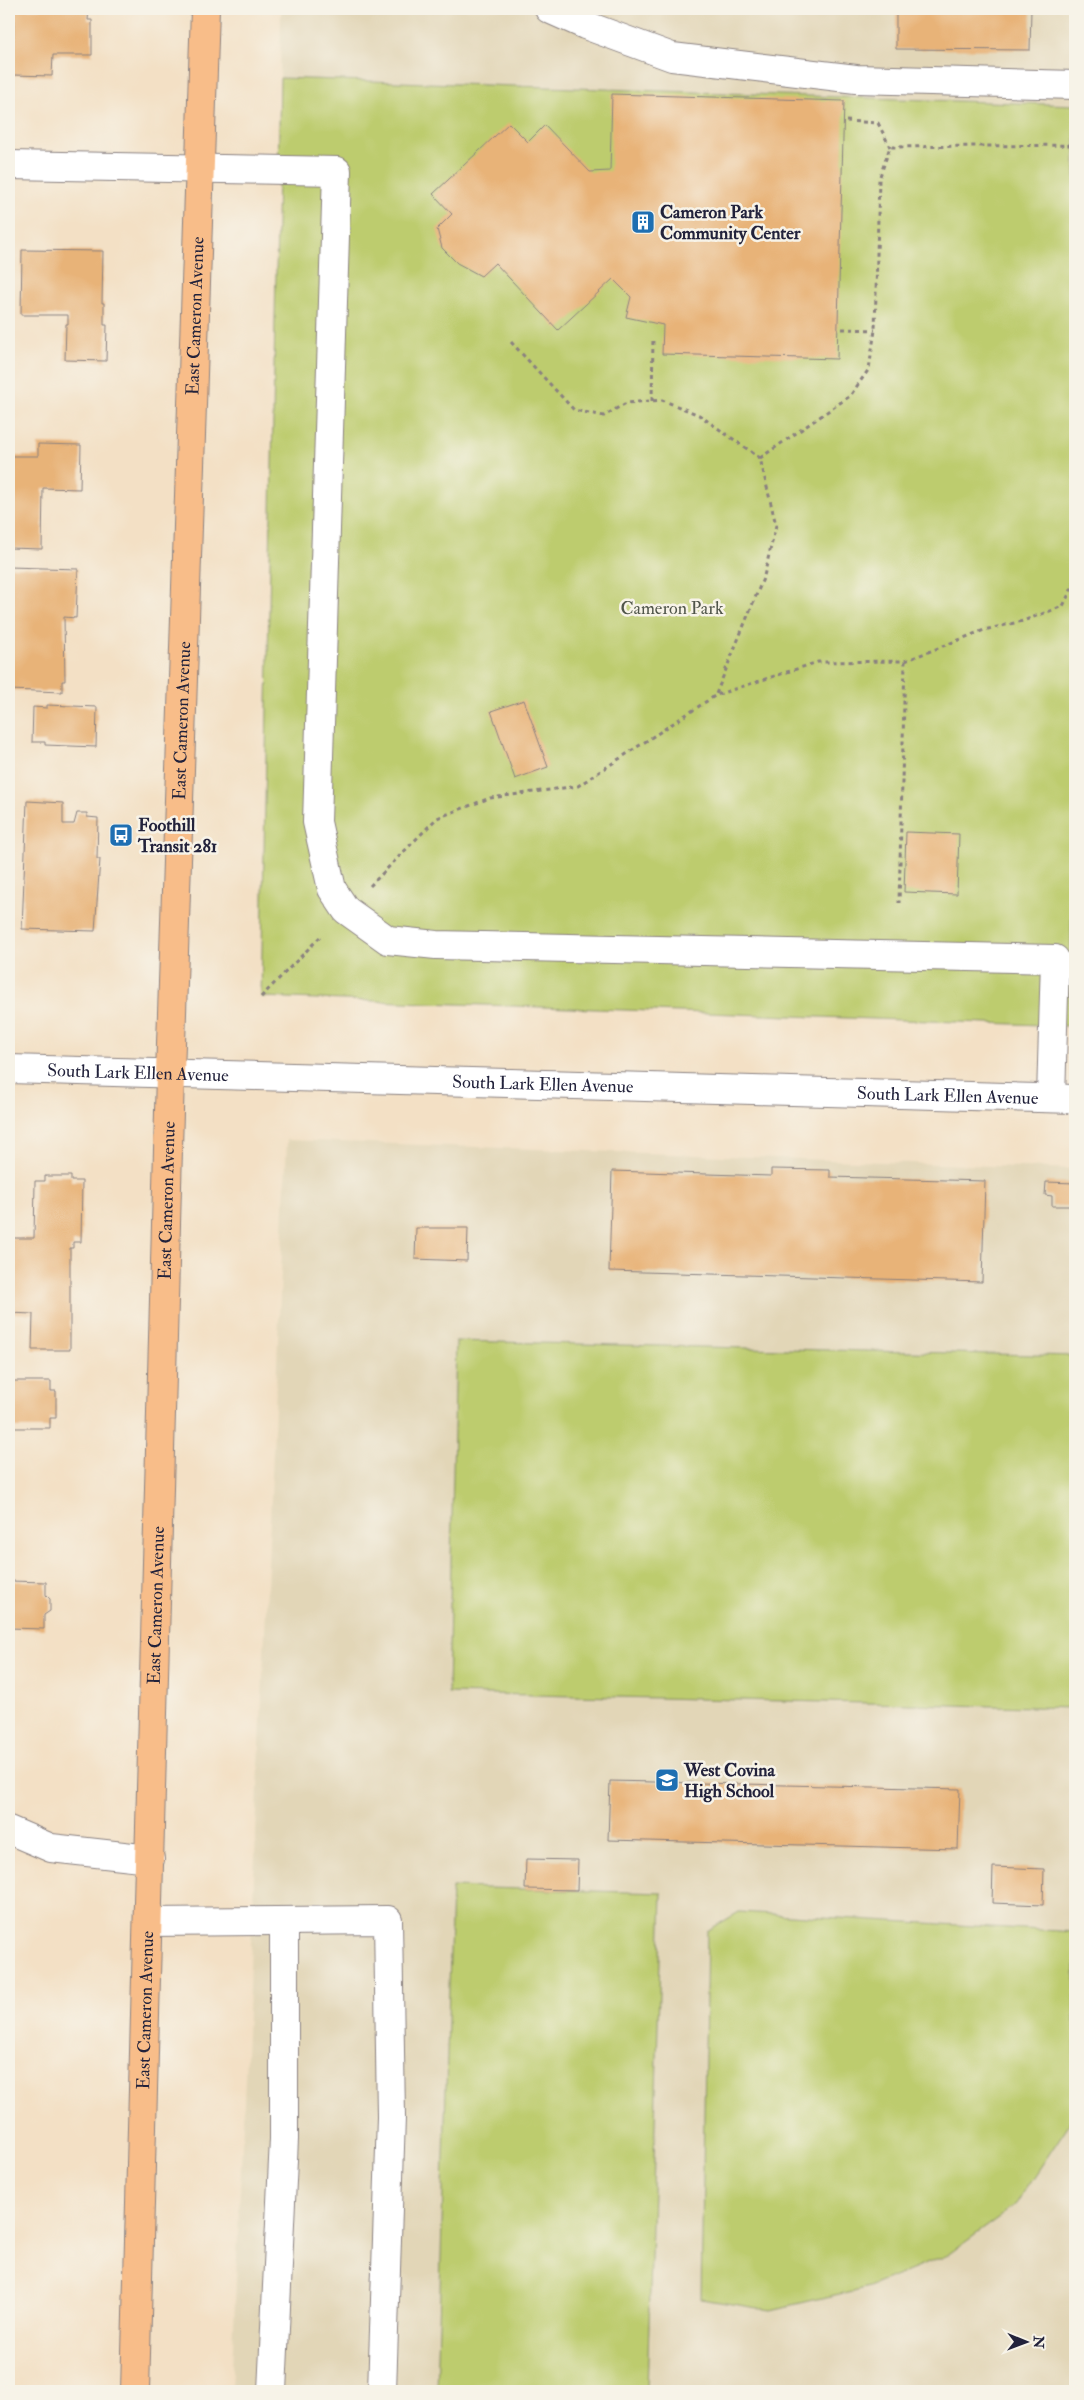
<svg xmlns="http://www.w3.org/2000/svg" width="1084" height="2400" viewBox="0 0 1084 2400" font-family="'IM FELL Double Pica',serif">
<rect width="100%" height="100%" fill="#f7f3e8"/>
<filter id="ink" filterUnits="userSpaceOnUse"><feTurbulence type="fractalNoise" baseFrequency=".02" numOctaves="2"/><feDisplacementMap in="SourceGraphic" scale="10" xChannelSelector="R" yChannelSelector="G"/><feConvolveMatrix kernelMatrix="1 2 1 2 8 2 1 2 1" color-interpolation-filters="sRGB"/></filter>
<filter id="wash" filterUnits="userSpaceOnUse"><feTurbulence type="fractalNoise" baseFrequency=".0096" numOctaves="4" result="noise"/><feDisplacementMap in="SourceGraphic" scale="20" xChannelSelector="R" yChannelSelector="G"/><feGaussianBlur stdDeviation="1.12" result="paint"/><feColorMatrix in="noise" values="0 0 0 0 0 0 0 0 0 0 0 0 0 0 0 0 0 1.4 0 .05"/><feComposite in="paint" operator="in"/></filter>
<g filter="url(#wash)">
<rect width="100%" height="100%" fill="#f3e0c5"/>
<!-- built -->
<g fill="#e2d6b7">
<polygon points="281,9 1075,9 1075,105 280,78"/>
<polygon points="287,1140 1075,1169 1075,2391 231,2391"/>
</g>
<!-- green -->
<g fill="#bdcc6e" stroke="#707754">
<polygon points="280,78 1075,105 1075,758 1069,1026 261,997"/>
<polygon points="456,1341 1075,1356 1075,1708 448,1693"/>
<polygon points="452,1887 662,1893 647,2391 437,2391"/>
<polygon points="739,1912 1075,1932 1075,2106 1069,2124 1014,2207 946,2256 869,2287 771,2310 701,2299 707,1931"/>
</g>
<g id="blocks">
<!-- building -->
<g fill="#e8b378">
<polygon points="14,9 89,9 88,20 92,20 92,55 53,55 52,76 13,75"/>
<polygon points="896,9 1031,9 1030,50 896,49"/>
<polygon points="612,94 844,101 837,359 662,354 663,325 626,317 631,297 613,279 558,330 495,263 481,276 457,263 442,248 437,229 452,214 433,194 509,123 528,142 545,125 590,172 610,171"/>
<polygon points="22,250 103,251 102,303 104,303 104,325 107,325 106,361 65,360 66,324 68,324 68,315 21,315"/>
<polygon points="38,444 81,445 80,489 43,488 42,549 9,548 9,456 38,456"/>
<polygon points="9,567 78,569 76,618 64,617 65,681 62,681 62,692 9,690"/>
<polygon points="524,700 548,767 515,779 491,711"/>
<polygon points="47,705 97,707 96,747 45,745 45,742 32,742 33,707 47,708"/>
<polygon points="27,801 63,803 63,824 74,824 77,813 87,813 87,817 98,818 97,859 100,859 95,931 22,929"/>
<polygon points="906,832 959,834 957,894 904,892"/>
<polygon points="771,1169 830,1170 830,1177 985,1181 982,1282 609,1271 612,1171 771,1176"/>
<polygon points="45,1176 71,1176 71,1181 82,1181 81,1242 73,1242 73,1248 70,1248 70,1350 32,1350 33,1314 9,1313 9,1238 34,1238 35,1181 45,1181"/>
<polygon points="1046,1182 1075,1183 1075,1206 1052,1206 1052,1196 1045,1195"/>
<polygon points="416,1228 468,1228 467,1261 415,1259"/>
<polygon points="9,1381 51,1381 51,1391 56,1391 56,1418 50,1418 50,1428 9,1428"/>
<polygon points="9,1581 46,1582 46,1595 50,1599 50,1611 44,1615 44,1629 9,1628"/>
<polygon points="610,1781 960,1789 958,1849 608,1840"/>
<polygon points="526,1859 578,1860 577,1890 525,1889"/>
<polygon points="993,1867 1044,1869 1043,1905 992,1903"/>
</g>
</g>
</g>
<g filter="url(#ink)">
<use href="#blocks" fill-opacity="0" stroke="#8a8180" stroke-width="1"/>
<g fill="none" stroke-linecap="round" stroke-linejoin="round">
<!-- minor casing -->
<g stroke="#8a8180" stroke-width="30">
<g id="minor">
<polyline points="549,9 585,25 672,57 856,79 1075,85"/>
<polyline points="9,165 337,171 317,822 332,889 346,910 388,940 436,945 1055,959 1051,1098"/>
<path id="s1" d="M9 1069 1075 1099"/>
<polyline points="9,1830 51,1848 150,1859"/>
<polyline points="148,1922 388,1920 391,2117 382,2391"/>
<polyline points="272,2391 284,2139 284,1921"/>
</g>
</g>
<!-- major casing -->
<g stroke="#8a8180" stroke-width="30">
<g id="major">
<path id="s2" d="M135 2391 170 1074 205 9"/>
</g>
</g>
<!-- path -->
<g stroke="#8a8180" stroke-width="3" stroke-dasharray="4 4" stroke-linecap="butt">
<polyline points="846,121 878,123 890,147"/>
<polyline points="842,329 875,330"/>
<polyline points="511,342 574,410 604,416 626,403 662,400 699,415 760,458 776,525 764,576 716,694"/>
<polyline points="652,401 653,338"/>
<polyline points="760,458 850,396 869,369 875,330 879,179 890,147 1075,145"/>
<polyline points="905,661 984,630 1023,621 1063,606 1075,582"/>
<polyline points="370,886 437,818 490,798 578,786 716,695 818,662 905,661 899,903"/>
<polyline points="261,997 322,935"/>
</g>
<!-- minor -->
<use href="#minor" stroke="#fff" stroke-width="28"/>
<!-- major -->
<use href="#major" stroke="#f8bd89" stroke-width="28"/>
</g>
</g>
<!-- icons -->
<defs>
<g id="building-square" transform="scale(1.25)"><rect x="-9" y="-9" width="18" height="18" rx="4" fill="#1f6fb2" stroke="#f7f3e8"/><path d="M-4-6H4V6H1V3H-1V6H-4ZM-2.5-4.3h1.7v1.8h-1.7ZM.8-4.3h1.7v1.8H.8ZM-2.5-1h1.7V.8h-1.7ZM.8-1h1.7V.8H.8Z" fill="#fff"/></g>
<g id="bus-square" transform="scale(1.25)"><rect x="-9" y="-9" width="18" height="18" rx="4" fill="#1f6fb2" stroke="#f7f3e8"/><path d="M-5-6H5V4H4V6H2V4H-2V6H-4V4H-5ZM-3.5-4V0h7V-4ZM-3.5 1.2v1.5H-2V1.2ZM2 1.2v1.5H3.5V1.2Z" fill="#fff"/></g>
<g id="school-square" transform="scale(1.25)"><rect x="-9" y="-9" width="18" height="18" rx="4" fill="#1f6fb2" stroke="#f7f3e8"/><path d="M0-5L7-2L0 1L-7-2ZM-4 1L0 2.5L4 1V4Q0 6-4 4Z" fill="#fff"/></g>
</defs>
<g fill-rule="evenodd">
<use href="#building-square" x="643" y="222"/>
<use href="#bus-square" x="121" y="835"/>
<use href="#school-square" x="667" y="1780"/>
</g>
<g text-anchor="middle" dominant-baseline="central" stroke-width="5" stroke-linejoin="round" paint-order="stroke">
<!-- poi labels -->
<g font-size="18" font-weight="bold" fill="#22223b" stroke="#f7f3e8" text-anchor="start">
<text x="660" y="212">Cameron Park<tspan x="660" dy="21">Community Center</tspan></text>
<text x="138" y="825">Foothill<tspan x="138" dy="21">Transit 281</tspan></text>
<text x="684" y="1770">West Covina<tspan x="684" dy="21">High School</tspan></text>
</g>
<!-- street labels -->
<g font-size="18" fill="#22223b" stroke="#f7f3e8">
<text stroke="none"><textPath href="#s2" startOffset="2076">East Cameron Avenue</textPath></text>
<text stroke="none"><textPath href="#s2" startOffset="1671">East Cameron Avenue</textPath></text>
<text stroke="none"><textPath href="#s1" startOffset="129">South Lark Ellen Avenue</textPath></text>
<text stroke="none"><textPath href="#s1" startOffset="534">South Lark Ellen Avenue</textPath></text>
<text stroke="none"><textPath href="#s1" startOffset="939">South Lark Ellen Avenue</textPath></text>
<text stroke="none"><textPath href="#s2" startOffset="1191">East Cameron Avenue</textPath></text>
<text stroke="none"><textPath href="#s2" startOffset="786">East Cameron Avenue</textPath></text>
<text stroke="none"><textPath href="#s2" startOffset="381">East Cameron Avenue</textPath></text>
</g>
<!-- park labels -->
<g font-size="18" fill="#50554a" stroke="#f7f3e8">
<text x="672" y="608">Cameron Park</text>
</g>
</g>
<!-- margin -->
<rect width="1084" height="2400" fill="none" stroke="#f7f3e8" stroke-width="30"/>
<!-- north arrow -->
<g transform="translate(1026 2342) rotate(91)" stroke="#f7f3e8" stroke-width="4" paint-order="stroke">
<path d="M0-4L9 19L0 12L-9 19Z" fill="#22223b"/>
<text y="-8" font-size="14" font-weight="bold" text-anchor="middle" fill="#22223b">N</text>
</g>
</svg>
